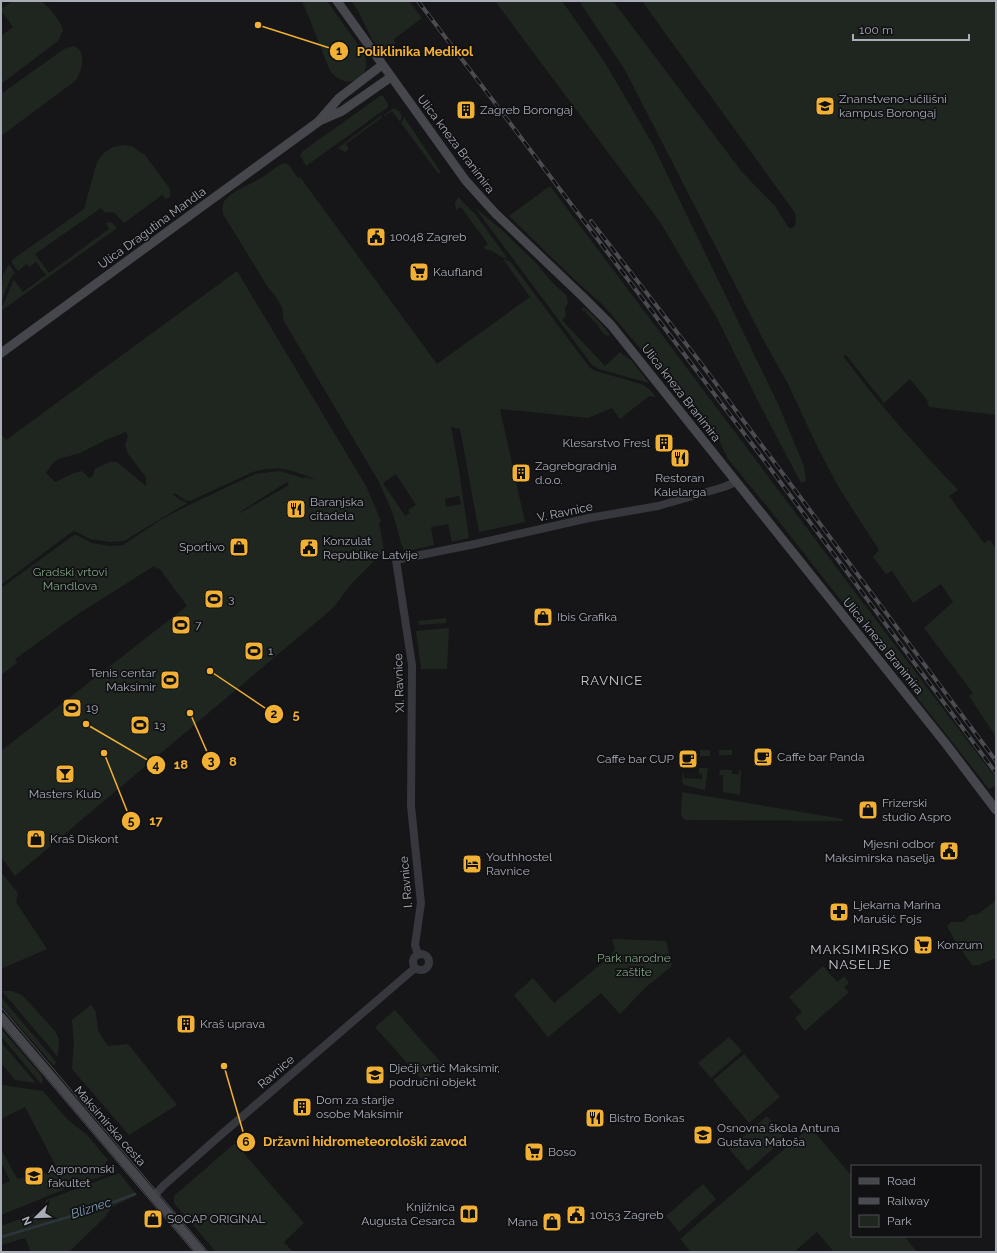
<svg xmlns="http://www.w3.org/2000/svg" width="997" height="1253" viewBox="0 0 997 1253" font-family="Raleway,sans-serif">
<rect width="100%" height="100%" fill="#161618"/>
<!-- green -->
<g fill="#1e261f" fill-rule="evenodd">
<path d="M13 1H41C49 7 60 20 63 30L58 41 1 84V36L13 27 1 11V9Z"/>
<path d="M302 1H327L364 53C374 77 349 92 332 73 328 68 327 62 324 56 317 38 310 19 302 1Z"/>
<polygon points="351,1 409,1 422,18 394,39 396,47 383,55 372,39 357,9"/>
<polygon points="495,1 562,1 604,61 652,143 779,406 804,466 806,481 801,483 760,405 717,318 660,222"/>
<path d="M579 1H613L742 172 775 206 789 228H793L796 223 795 213 642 1H996V415L929 407 927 400 910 379 884 403 846 355 843 356C878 403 917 447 958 490L949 496 984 543 990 540 996 549V737L969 696 973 693 924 628 953 602 941 584 913 603 892 571 886 574 873 557 879 550 839 488 818 448 788 384 764 341 625 70Z"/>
<path d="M73 46C88 50 82 72 75 81L1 136V94L64 49Z"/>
<polygon points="380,96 383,96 388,104 388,107 306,166 300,155 303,151"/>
<polygon points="394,108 399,111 402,116 400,122 392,111 384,116 384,115"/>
<polygon points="382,115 381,118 346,144 349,149 345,152 338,148"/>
<polygon points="404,117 440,171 440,173 438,173 401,123"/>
<path d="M123 145 133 147 145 155 170 189V197L166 199 162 195 124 223 115 213 109 212 105 213 101 208 35 254 49 273 109 229 106 223 111 222 117 228 1 311C1 308 11 287 13 281L14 280 23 292 46 275 36 262 29 267 27 264 18 271 12 263V260L84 209 97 162 104 153 108 150 113 147Z"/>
<path d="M285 163 289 165 298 178 300 177 437 364 530 297 503 259 510 261 590 368 596 371 644 385 650 390 656 397 649 396 620 419 612 408 588 418 500 409 525 522 479 532 460 429 451 427 458 464 469 538 452 542 448 524 431 527 434 545 412 550H404L401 543 393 514 379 482 285 323C282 318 283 313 282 308 279 301 274 293 269 289L223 214C222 209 222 203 226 199 235 189 250 185 261 178 269 174 276 165 285 163ZM396 474 416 505 408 510 410 513 405 516 383 483ZM459 496 461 504 446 507 445 499Z"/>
<path d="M550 186C699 383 846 582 996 778V786L989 789 770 510 728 459 714 430 686 396 676 394 662 374 605 307 575 280 509 216Z"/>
<polygon points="458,197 475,214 508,259 502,257 492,251 485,249 484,247 488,244 461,207 456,210 455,203"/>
<polygon points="476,209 477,209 504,232 537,264 552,282 566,295 568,302 565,309 566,316 562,320 605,366 620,352 632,361 649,383 599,369 592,365"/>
<path d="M9 264 15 273C10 276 4 296 1 303L3 275Z"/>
<path d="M237 271 366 486 381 521 380 523 379 522 384 551 352 583 333 608 15 876 1 857V751L187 606 159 568 157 569 154 566 78 614 15 659 17 663 1 675V588L74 535H76L92 543 110 546 123 545 162 519 191 504 255 474 280 471 303 478 306 477 316 480C311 477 307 476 301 474 282 467 273 467 253 472L190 501 185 500 175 493 173 494 177 498 187 503 124 541 110 542 90 539 81 534 74 531 69 534 1 585V434L6 440ZM126 432 128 436 125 445 128 454 146 477V486L117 462H109L95 469 93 476 89 478 82 471 74 473 55 482 46 473 52 464 58 459 80 453 108 439ZM287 482 289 485 240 513V512Z"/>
<path d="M582 307C590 310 603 326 609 333V336L605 335 598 327 599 326 586 313V310L583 312Z"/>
<polygon points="446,618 446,623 419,625 418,621"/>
<polygon points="449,628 447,669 421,669 416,631"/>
<rect x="700" y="750" width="10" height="6"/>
<rect x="719" y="750" width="13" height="5"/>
<polygon points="699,768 708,768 705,790 684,785 682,782 683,773 684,773 684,778 702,779 702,774 699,773"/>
<polygon points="720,770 732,770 732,774 739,774 739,770 741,770 740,795 723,792 723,775 719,775"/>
<polygon points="682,792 843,819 843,821 685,820 681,815"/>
<polygon points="1,872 18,893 16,902 47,949 1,969"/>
<polygon points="995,901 996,958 979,965 972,965 955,941 947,926 951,922 963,922 970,915 978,914"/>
<polygon points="612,939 666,941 672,966 646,987 620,1014 601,993 548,1037 514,995 533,978 554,1003 607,959 615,949"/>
<polygon points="823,966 837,982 844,976 849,983 844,987 849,992 805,1031 795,1018 802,1012 789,997"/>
<polygon points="2,991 12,991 22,995 55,1031 59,1039 58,1057"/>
<polygon points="1,997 56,1062 54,1066 1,1005"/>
<polygon points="91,1005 96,1012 98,1031 108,1046 128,1044 177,1105 129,1135 72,1069 74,1042 72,1020"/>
<polygon points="395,1010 442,1064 423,1081 375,1027"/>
<polygon points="1,1029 41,1075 43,1080 41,1084 1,1036"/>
<polygon points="729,1037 742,1051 711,1078 698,1063"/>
<polygon points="1,1042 36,1083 15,1080 1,1063"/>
<polygon points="744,1054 780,1097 749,1123 713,1080"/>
<polygon points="2,1085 43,1091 67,1119 87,1135 108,1160 106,1162 111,1169 113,1168 117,1171 73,1186 1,1215 1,1185 10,1181 1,1162 1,1149 16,1177 18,1179 52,1171 56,1166 25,1107 1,1119"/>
<polygon points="767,1116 785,1138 748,1171 729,1149"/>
<polygon points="810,1127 852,1176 852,1236 904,1236 917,1252 834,1252 817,1232 794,1252 691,1252 680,1239"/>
<polygon points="235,1143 304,1223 284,1242 293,1252 216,1252 174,1203 174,1196"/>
<polygon points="119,1173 137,1195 112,1207 105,1217 69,1252 31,1252 25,1238 1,1245 1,1226 45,1210 46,1200"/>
<polygon points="703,1184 716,1199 679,1232 666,1216"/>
</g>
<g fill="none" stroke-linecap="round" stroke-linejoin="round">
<!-- stream -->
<polyline stroke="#2c353c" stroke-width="2.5" points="1,1237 92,1210 135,1194"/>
<!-- tertiary -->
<g stroke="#37383d" stroke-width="8">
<circle cx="421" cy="962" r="8"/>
<polyline points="418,955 415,945 421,903 411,806 412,665 396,560 475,544 589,518 658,506 724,487 736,482"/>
<polyline points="154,1196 163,1186 223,1133 415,968"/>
</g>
<!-- secondary -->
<g stroke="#45474d" stroke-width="9">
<polyline points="337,1 466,181 495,213 582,296 611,325 946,744 996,810"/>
<polyline points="319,121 342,111 391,77"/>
<polyline points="1,353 318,122 339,98 382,65"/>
<polyline points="1,1017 201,1252"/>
</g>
<!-- tram -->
<g stroke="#4a4c52" stroke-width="1">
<polyline points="1,1007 208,1252"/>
<polyline points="1,1025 194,1252"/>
</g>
<!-- rail casing -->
<g stroke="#4a4c52" stroke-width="4">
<g id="rail">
<polyline points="418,1 755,448 996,773"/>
<polyline points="591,221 700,362 996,761"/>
</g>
</g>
<!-- rail -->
<use href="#rail" stroke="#111113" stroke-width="2.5" stroke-dasharray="8" stroke-linecap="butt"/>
</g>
<!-- icons -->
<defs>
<g id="university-square" transform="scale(1)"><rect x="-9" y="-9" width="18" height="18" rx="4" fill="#f2b134" stroke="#111113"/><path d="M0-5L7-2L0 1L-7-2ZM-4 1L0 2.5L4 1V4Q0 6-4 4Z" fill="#111"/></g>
<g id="building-square" transform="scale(1)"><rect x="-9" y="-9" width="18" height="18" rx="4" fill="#f2b134" stroke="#111113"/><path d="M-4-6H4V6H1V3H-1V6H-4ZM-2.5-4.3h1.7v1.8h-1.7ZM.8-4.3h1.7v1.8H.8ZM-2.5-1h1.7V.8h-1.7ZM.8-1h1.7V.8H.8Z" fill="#111"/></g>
<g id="civic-square" transform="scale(1)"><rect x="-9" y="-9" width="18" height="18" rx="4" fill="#f2b134" stroke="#111113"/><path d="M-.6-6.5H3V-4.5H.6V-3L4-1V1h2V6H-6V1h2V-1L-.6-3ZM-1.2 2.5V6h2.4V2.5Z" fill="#111"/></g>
<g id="supermarket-square" transform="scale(1)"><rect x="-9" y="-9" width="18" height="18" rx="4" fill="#f2b134" stroke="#111113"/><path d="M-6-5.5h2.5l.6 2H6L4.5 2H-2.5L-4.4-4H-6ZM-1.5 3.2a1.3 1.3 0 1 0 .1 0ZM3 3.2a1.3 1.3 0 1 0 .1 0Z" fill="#111"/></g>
<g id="restaurant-square" transform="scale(1)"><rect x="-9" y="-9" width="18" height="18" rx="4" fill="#f2b134" stroke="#111113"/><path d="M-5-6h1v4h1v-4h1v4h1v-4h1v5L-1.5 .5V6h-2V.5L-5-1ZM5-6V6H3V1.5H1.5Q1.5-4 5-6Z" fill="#111"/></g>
<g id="shop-square" transform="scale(1)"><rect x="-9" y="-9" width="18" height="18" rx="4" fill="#f2b134" stroke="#111113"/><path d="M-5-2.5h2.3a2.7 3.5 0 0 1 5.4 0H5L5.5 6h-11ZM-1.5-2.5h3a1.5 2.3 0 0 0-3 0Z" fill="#111"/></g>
<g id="stadium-square" transform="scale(1)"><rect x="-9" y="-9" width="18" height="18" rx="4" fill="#f2b134" stroke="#111113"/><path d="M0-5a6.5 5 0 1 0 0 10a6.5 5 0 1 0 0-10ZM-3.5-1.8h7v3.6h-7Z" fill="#111"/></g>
<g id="cafe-square" transform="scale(1)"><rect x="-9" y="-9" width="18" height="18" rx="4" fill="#f2b134" stroke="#111113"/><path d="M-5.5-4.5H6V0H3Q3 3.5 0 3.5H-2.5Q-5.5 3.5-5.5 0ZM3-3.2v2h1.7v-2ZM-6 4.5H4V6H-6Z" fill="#111"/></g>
<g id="bar-square" transform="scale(1)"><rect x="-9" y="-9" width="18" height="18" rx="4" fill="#f2b134" stroke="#111113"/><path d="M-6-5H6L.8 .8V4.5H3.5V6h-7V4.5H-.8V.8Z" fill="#111"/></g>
<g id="hotel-square" transform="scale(1)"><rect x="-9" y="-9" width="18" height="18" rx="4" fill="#f2b134" stroke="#111113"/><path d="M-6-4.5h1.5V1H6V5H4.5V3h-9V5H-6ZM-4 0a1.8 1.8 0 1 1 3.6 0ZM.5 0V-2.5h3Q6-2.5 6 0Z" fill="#111"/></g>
<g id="pharmacy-square" transform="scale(1)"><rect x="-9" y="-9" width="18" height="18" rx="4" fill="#f2b134" stroke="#111113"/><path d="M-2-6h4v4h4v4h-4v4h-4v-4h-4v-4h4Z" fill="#111"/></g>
<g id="school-square" transform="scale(1)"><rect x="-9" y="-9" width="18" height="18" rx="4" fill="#f2b134" stroke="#111113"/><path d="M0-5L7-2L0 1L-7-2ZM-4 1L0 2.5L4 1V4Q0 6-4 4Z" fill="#111"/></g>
<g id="library-square" transform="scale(1)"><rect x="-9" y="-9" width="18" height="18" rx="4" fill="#f2b134" stroke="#111113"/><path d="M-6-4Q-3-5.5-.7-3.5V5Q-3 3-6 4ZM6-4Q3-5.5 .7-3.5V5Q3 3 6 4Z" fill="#111"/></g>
</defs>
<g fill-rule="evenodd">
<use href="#university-square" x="825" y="106"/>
<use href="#building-square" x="466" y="110"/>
<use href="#civic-square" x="376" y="237"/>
<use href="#supermarket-square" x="419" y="272"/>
<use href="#building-square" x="664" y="443"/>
<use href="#restaurant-square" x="680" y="458"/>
<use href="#building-square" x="521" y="473"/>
<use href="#restaurant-square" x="296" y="509"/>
<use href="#shop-square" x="239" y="547"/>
<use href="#civic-square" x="309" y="548"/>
<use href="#stadium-square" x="214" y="599"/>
<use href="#shop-square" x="543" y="617"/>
<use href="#stadium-square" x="181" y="625"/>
<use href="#stadium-square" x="254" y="651"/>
<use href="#stadium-square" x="170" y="680"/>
<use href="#stadium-square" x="72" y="708"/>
<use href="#stadium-square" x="140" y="725"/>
<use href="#cafe-square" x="763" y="757"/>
<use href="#cafe-square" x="688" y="759"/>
<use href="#bar-square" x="65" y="774"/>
<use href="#shop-square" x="868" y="810"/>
<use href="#shop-square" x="36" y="839"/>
<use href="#civic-square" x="949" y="851"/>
<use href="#hotel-square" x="472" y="864"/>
<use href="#pharmacy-square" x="839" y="912"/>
<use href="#supermarket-square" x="923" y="945"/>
<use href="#building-square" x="186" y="1024"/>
<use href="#school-square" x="375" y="1075"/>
<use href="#building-square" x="302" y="1107"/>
<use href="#restaurant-square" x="595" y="1118"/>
<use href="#school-square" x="703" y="1135"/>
<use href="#supermarket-square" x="534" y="1152"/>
<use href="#university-square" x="34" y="1176"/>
<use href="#library-square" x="469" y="1214"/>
<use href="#civic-square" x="576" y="1215"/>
<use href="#shop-square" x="153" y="1219"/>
<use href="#shop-square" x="552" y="1222"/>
</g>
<g text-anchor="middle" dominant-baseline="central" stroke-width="3.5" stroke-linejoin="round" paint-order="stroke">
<!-- poi labels -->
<g font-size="12" fill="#a8adb8" stroke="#111113" text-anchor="start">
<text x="839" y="99">Znanstveno-učilišni<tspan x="839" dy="14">kampus Borongaj</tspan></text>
<text x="480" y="110">Zagreb Borongaj</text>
<text x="390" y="237">10048 Zagreb</text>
<text x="433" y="272">Kaufland</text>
<text x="650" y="443" text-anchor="end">Klesarstvo Fresl</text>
<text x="535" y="466">Zagrebgradnja<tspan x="535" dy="14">d.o.o.</tspan></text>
<text x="680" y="478" text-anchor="middle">Restoran<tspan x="680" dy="14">Kalelarga</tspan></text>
<text x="310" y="502">Baranjska<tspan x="310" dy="14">citadela</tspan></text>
<text x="323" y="541">Konzulat<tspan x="323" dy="14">Republike Latvije</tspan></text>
<text x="225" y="547" text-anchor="end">Sportivo</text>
<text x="228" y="599">3</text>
<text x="557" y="617">Ibis Grafika</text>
<text x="195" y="625">7</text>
<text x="268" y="651">1</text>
<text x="156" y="673" text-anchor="end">Tenis centar<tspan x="156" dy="14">Maksimir</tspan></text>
<text x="86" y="708">19</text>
<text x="154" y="725">13</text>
<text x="777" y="757">Caffe bar Panda</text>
<text x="674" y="759" text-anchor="end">Caffe bar CUP</text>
<text x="65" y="794" text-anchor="middle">Masters Klub</text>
<text x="882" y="803">Frizerski<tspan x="882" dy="14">studio Aspro</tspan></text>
<text x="50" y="839">Kraš Diskont</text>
<text x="935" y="844" text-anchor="end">Mjesni odbor<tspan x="935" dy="14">Maksimirska naselja</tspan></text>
<text x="486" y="857">Youthhostel<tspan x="486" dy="14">Ravnice</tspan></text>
<text x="853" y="905">Ljekarna Marina<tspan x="853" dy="14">Marušić Fojs</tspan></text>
<text x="937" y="945">Konzum</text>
<text x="200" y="1024">Kraš uprava</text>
<text x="389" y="1068">Dječji vrtić Maksimir,<tspan x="389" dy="14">područni objekt</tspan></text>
<text x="316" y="1100">Dom za starije<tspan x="316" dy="14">osobe Maksimir</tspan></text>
<text x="609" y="1118">Bistro Bonkas</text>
<text x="717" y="1128">Osnovna škola Antuna<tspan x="717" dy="14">Gustava Matoša</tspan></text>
<text x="548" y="1152">Boso</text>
<text x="48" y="1169">Agronomski<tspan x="48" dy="14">fakultet</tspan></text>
<text x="455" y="1207" text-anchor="end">Knjižnica<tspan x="455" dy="14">Augusta Cesarca</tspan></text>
<text x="590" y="1215">10153 Zagreb</text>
<text x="167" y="1219">SOCAP ORIGINAL</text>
<text x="538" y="1222" text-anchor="end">Mana</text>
</g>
<!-- street labels -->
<g font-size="12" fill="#a8adb8" stroke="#111113">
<text transform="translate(456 144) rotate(53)">Ulica kneza Branimira</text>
<text transform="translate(152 228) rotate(-36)">Ulica Dragutina Mandla</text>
<text transform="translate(681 393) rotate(52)">Ulica kneza Branimira</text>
<text transform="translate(565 512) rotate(-12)">V. Ravnice</text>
<text transform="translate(883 646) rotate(51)">Ulica kneza Branimira</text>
<text transform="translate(399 683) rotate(-92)">XI. Ravnice</text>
<text transform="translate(406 882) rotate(-95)">I. Ravnice</text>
<text transform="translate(276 1072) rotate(-41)">Ravnice</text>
<text transform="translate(110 1126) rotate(49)">Maksimirska cesta</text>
</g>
<!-- park labels -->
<g font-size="12" fill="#7fa381" stroke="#111113">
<text x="70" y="572">Gradski vrtovi<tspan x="70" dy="14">Mandlova</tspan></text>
<text x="634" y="958">Park narodne<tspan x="634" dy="14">zaštite</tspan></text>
</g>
<!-- neighbourhood labels -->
<g font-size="13" letter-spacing="1" fill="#c9ccd4" stroke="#111113">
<text x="612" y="680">RAVNICE</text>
<text x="860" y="949">MAKSIMIRSKO<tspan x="860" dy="15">NASELJE</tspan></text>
</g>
<!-- water labels -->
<g font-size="13" font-style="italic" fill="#7f9bb3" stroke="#111113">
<text transform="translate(91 1208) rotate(-18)">Bliznec</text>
</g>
</g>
<!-- callouts -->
<path fill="none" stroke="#f2b134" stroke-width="1.5" d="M258 25L339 51M210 671L274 714M190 713L211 761M86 724L156 765M104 753L131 821M224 1066L246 1142"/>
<g fill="#f2b134" stroke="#111113" stroke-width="1.5">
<circle cx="258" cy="25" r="4"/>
<circle cx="210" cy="671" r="4"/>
<circle cx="190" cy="713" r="4"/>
<circle cx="86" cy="724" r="4"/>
<circle cx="104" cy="753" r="4"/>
<circle cx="224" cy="1066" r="4"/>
<circle cx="339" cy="51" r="10"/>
<circle cx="274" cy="714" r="10"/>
<circle cx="211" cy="761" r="10"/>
<circle cx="156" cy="765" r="10"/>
<circle cx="131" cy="821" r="10"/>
<circle cx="246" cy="1142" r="10"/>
</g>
<g font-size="12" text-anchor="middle" font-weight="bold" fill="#111">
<text x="339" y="55">1</text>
<text x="274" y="718">2</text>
<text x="211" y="765">3</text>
<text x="156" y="769">4</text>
<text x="131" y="825">5</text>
<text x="246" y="1146">6</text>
</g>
<g font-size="13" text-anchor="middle" font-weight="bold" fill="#f2b134" stroke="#111113" stroke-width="3.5" stroke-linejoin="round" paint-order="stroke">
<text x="415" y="56">Poliklinika Medikol</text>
<text x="296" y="719">5</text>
<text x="233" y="766">8</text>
<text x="181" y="769">18</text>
<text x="156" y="825">17</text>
<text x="365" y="1146">Državni hidrometeorološki zavod</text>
</g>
<!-- border -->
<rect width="997" height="1253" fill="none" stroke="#a8adb8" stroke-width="4"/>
<!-- legend -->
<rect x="851" y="1165" width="130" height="72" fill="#111113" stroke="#4d4f55"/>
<rect x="859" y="1178" width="20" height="6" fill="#45474d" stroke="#4d4f55"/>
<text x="887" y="1185" font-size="12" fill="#a8adb8">Road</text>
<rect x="859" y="1198" width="20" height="6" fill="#4a4c52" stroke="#4d4f55"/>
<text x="887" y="1205" font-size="12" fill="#a8adb8">Railway</text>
<rect x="859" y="1215" width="20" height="12" fill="#1e261f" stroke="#4d4f55"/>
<text x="887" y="1225" font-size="12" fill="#a8adb8">Park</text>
<!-- north arrow -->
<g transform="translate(36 1217) rotate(247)" stroke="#111113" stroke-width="3" paint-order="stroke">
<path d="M0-3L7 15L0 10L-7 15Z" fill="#a8adb8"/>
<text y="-6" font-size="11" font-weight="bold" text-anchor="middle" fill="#a8adb8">N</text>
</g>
<!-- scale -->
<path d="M853 34v6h116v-6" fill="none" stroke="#a8adb8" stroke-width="2"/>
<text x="859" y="34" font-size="12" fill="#a8adb8" stroke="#111113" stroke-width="3" paint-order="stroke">100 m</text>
</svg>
